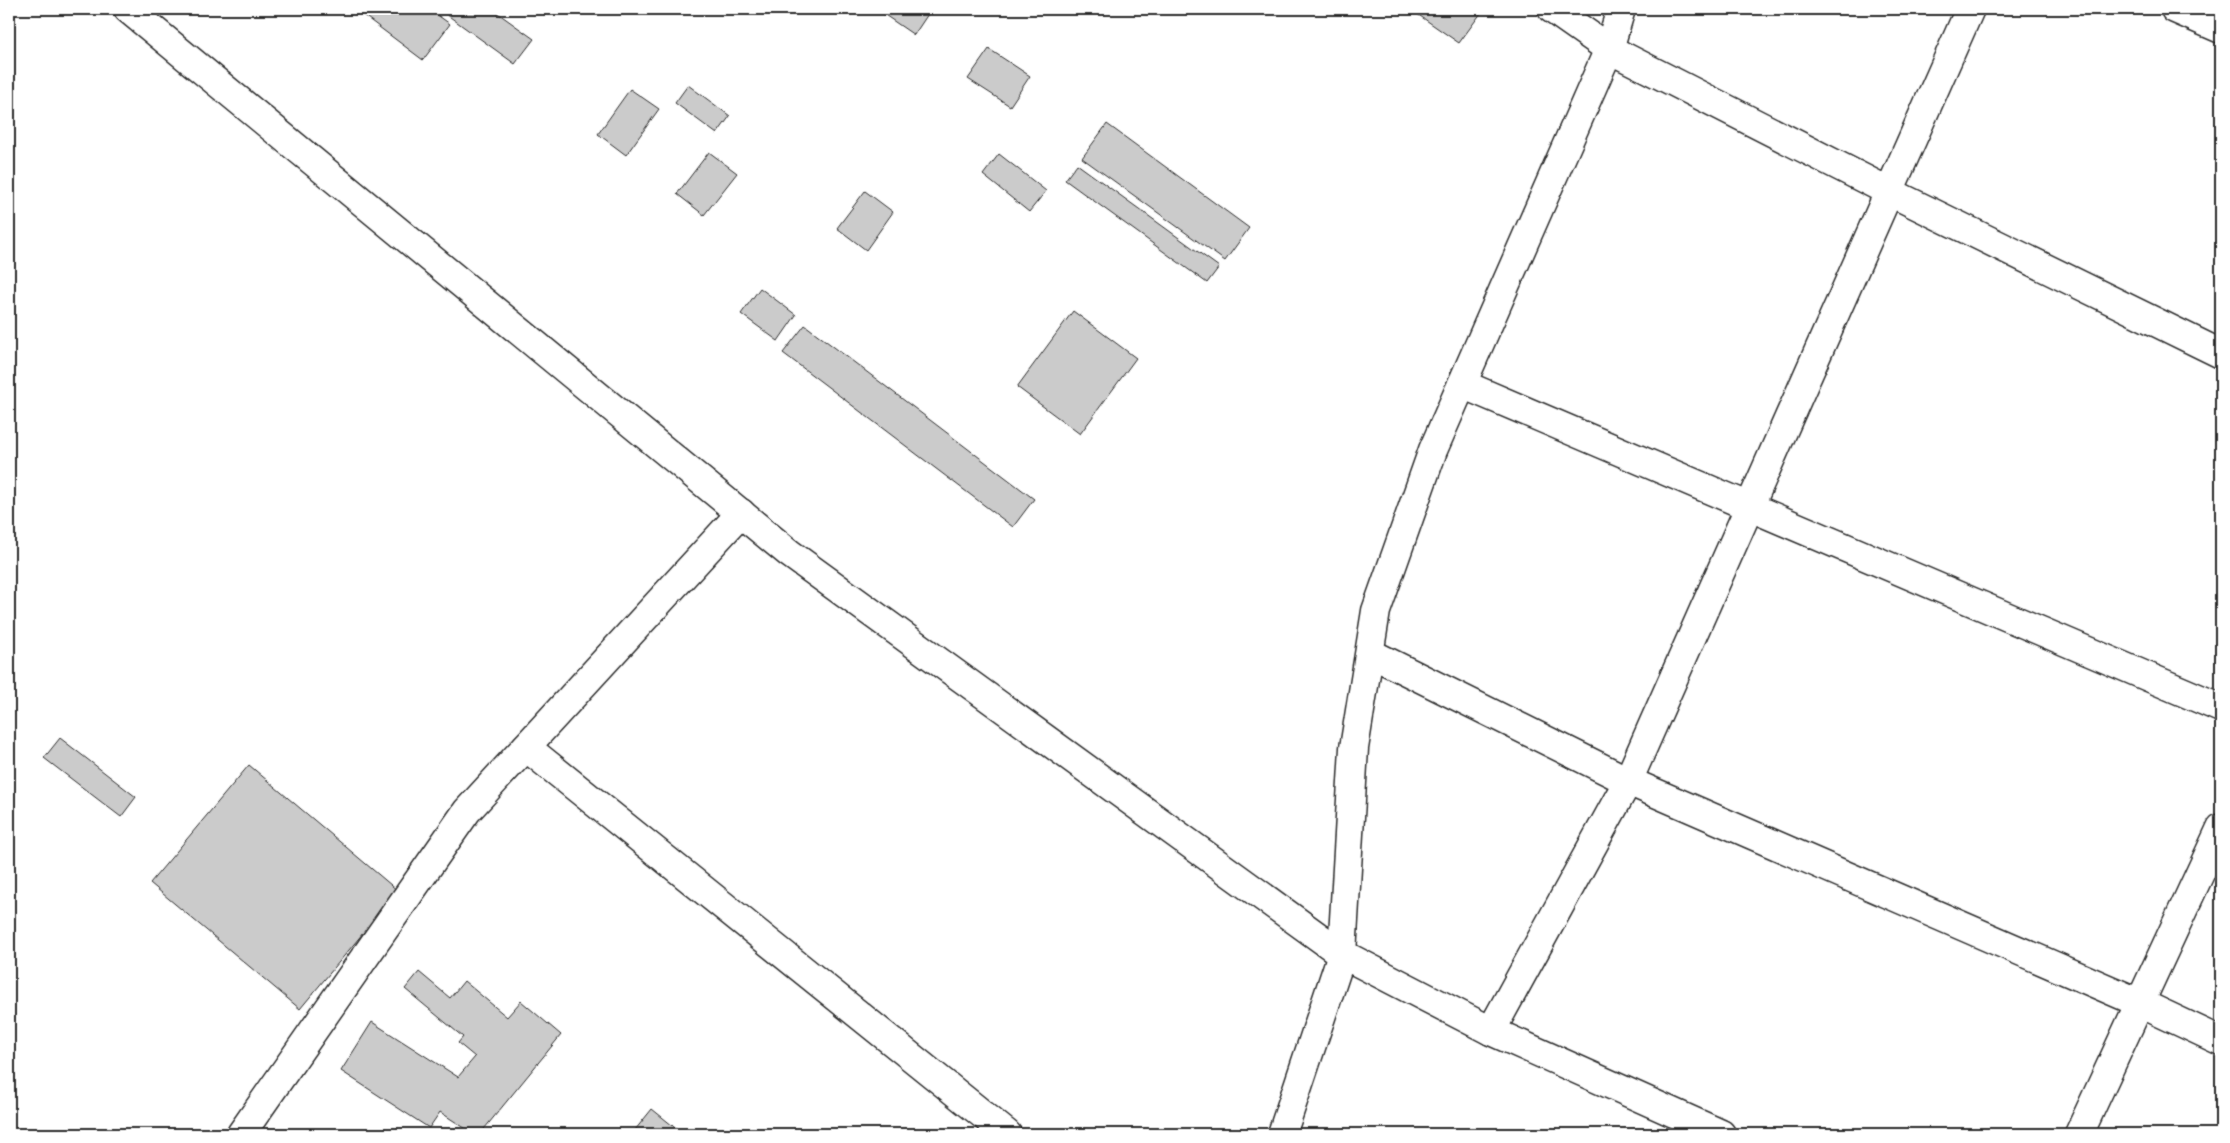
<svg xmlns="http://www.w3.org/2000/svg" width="2230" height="1143" viewBox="0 0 2230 1143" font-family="'Patrick Hand',sans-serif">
<rect width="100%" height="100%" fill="#fff"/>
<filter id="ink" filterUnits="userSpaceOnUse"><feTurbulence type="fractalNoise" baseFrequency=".02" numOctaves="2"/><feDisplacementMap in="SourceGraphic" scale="10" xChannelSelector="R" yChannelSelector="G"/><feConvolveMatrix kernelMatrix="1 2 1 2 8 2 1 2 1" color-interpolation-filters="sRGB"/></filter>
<g filter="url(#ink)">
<!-- building -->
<g fill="#cbcbcb" stroke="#2b2b2b">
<polygon points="355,9 429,9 450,24 423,60"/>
<polygon points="439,9 492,9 534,39 515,64"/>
<polygon points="876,9 927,9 930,11 914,35"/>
<polygon points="1410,9 1484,9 1459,43"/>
<polygon points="989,49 1030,76 1010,106 968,79"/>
<polygon points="688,85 730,116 717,134 675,103"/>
<polygon points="630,89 659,109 626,155 598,134"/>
<polygon points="1107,124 1249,228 1225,261 1082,158"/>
<polygon points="709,152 737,173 704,215 677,194"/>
<polygon points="999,154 1046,191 1029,212 983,175"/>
<polygon points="1077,164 1219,267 1207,283 1065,180"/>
<polygon points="865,191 893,212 866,250 837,228"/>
<polygon points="760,288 796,315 778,341 741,314"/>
<polygon points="1073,311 1136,358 1080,434 1017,387"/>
<polygon points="805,325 1034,499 1013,527 783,353"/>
<polygon points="60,738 136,797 121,817 44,758"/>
<polygon points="249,765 398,891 300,1009 150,883"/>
<polygon points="419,972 450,998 464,981 507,1017 521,1001 561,1035 480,1134 474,1134 440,1112 429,1128 341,1071 372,1022 458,1077 475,1057 458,1043 463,1037 405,989"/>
<polygon points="652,1109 683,1134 640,1134 635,1130"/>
</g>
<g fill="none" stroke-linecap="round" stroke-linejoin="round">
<!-- minor casing -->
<g stroke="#2b2b2b" stroke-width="31">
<g id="minor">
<polyline points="128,9 789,553 1342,954 1491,1031 1721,1134"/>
<polyline points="1552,9 1609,49 1890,192 2221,354"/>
<polyline points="2175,9 2221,29"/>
<polyline points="1462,384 2221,708"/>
<polyline points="1370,653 1628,781 2140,1003 2221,1041"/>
<polyline points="526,747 1007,1134"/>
<polyline points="1491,1031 1628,781 1970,9"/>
<polyline points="241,1134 467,811 741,513"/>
<polyline points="1282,1134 1342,954 1354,748 1376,611 1433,450 1609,49 1621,9"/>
<polyline points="2079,1134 2221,828"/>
</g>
</g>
<!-- minor -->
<use href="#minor" stroke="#fff" stroke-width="28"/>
</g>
</g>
<!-- margin -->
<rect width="2230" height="1143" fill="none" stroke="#fff" stroke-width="30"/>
<rect x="15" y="15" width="2200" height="1113" fill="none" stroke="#2b2b2b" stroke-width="2" filter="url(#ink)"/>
</svg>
